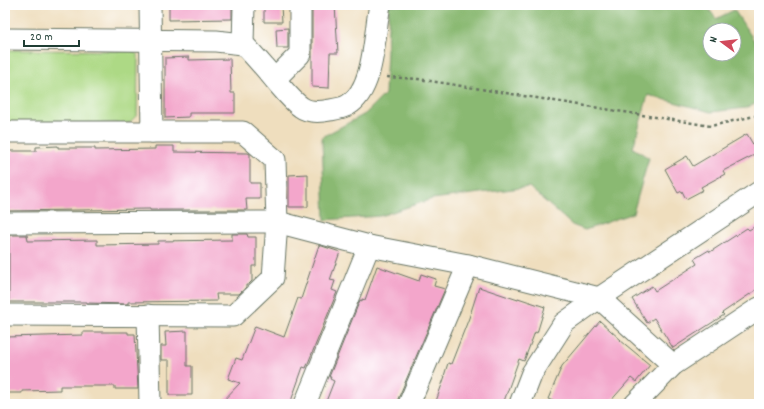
<svg xmlns="http://www.w3.org/2000/svg" width="764" height="409" viewBox="0 0 764 409" font-family="Dekko,sans-serif">
<rect width="100%" height="100%" fill="#fff"/>
<filter id="ink" filterUnits="userSpaceOnUse"><feTurbulence type="fractalNoise" baseFrequency=".025" numOctaves="2"/><feDisplacementMap in="SourceGraphic" scale="8" xChannelSelector="R" yChannelSelector="G"/><feConvolveMatrix kernelMatrix="1 2 1 2 8 2 1 2 1" color-interpolation-filters="sRGB"/></filter>
<filter id="wash" filterUnits="userSpaceOnUse"><feTurbulence type="fractalNoise" baseFrequency=".012" numOctaves="4" result="noise"/><feDisplacementMap in="SourceGraphic" scale="16" xChannelSelector="R" yChannelSelector="G"/><feGaussianBlur stdDeviation="0.9" result="paint"/><feColorMatrix in="noise" values="0 0 0 0 0 0 0 0 0 0 0 0 0 0 0 0 0 1.4 0 .05"/><feComposite in="paint" operator="in"/></filter>
<g filter="url(#wash)">
<rect width="100%" height="100%" fill="#efdebe"/>
<!-- green -->
<polygon fill="#add985" stroke="#668b5c" points="9,50 132,51 138,55 137,115 129,123 14,124 5,117 5,56"/>
<!-- forest -->
<path fill="#8ab972" stroke="#547b53" fill-rule="evenodd" d="M389 5H706L716 19 734 10 759 48V102L746 108 711 112 648 95 633 148 649 158 633 213 585 230 572 225 529 187 432 199 380 216 325 220 322 137 365 114 385 94ZM710 30H734V54H710Z"/>
<g id="blocks">
<!-- building -->
<g fill="#f3a6cb">
<polygon points="169,5 232,5 232,19 169,20"/>
<polygon points="264,5 281,5 282,22 264,22"/>
<polygon points="312,5 335,5 338,53 330,53 329,88 312,87"/>
<polygon points="288,28 288,48 277,48 276,29"/>
<polygon points="189,57 189,60 230,59 231,93 235,93 235,113 189,113 189,117 165,118 165,58"/>
<polygon points="747,134 758,153 723,171 725,174 701,187 703,190 686,199 682,191 678,193 665,169 687,156 693,166"/>
<polygon points="58,146 58,148 95,148 95,150 155,149 155,146 174,146 174,152 248,153 250,154 250,183 260,183 260,199 246,199 247,210 150,210 150,209 5,211 5,151 36,151 36,147"/>
<polygon points="308,174 308,207 289,207 289,175"/>
<polygon points="759,224 759,288 722,313 724,315 673,348 654,318 647,323 632,299 652,286 655,291 697,264 694,259 709,250 710,252 747,228 749,230"/>
<polygon points="232,234 247,234 248,237 256,237 256,266 252,266 252,281 248,285 246,285 246,287 239,294 216,294 217,301 128,302 128,304 87,303 87,302 9,302 9,235 27,235 28,241 97,240 97,245 158,244 158,241 232,240"/>
<polygon points="319,245 340,252 330,280 335,281 332,290 337,292 306,368 303,367 290,404 220,404 240,383 228,379 236,358 242,360 255,326 284,337 298,298 301,299"/>
<polygon points="377,266 419,281 421,274 436,279 434,286 445,289 398,399 397,404 325,404 334,381 330,379 331,377 329,377 360,300 362,301 362,299 365,300"/>
<polygon points="479,287 518,300 518,298 545,307 537,333 535,332 524,361 519,359 503,404 435,404 445,376 444,376 448,363 451,364 469,318"/>
<polygon points="600,321 621,340 620,340 650,365 636,382 631,378 608,404 560,404 548,399 562,366"/>
<polygon points="187,331 187,366 192,366 192,395 169,395 169,360 161,360 161,346 166,346 165,332"/>
<polygon points="83,332 128,332 128,334 135,334 138,389 115,389 115,386 60,386 60,390 22,391 22,393 5,393 5,337 83,335"/>
</g>
</g>
</g>
<g filter="url(#ink)">
<use href="#blocks" fill-opacity="0" stroke="#687564" stroke-width="1"/>
<g fill="none" stroke-linecap="round" stroke-linejoin="round">
<!-- minor casing -->
<g stroke="#687564" stroke-width="23">
<g id="minor">
<polyline points="150,5 152,132"/>
<path d="M5 39 216 41 243 44C254 55 265 68 275 80 283 89 291 100 301 107 309 113 320 112 330 110 336 109 343 108 348 105 375 89 374 33 380 5"/>
<polyline points="243,44 244,5"/>
<polyline points="275,79 300,54 300,5"/>
<polyline points="5,132 243,132 275,160 277,222 273,278 233,316 5,315"/>
<polyline points="5,223 277,222 369,246 468,265 599,298 673,365"/>
<polyline points="148,315 150,404"/>
<polyline points="305,404 369,246"/>
<polyline points="409,404 468,265"/>
<polyline points="520,404 532,373 564,323 599,298 759,192"/>
<polyline points="635,404 673,365 759,308"/>
</g>
</g>
<!-- path -->
<polyline stroke="#687564" stroke-width="2.5" stroke-dasharray="3 3" stroke-linecap="butt" points="387,77 418,79 711,126 759,115"/>
<!-- minor -->
<use href="#minor" stroke="#fff" stroke-width="21"/>
</g>
</g>
<!-- margin -->
<rect width="764" height="409" fill="none" stroke="#fff" stroke-width="20"/>
<!-- north arrow -->
<g transform="translate(722 42) rotate(285)"><circle r="19" fill="#ffffff" stroke="#a5b1ae"/>
<path d="M0-3L7 15L0 10L-7 15Z" fill="#d1495b"/>
<text y="-6" font-size="11" font-weight="bold" text-anchor="middle" fill="#1f3d34">N</text>
</g>
<!-- scale -->
<path d="M24 40v6h55v-6" fill="none" stroke="#1f3d34" stroke-width="2"/>
<text x="30" y="40" font-size="12" fill="#1f3d34" stroke="#ffffff" stroke-width="3" paint-order="stroke">20 m</text>
</svg>
